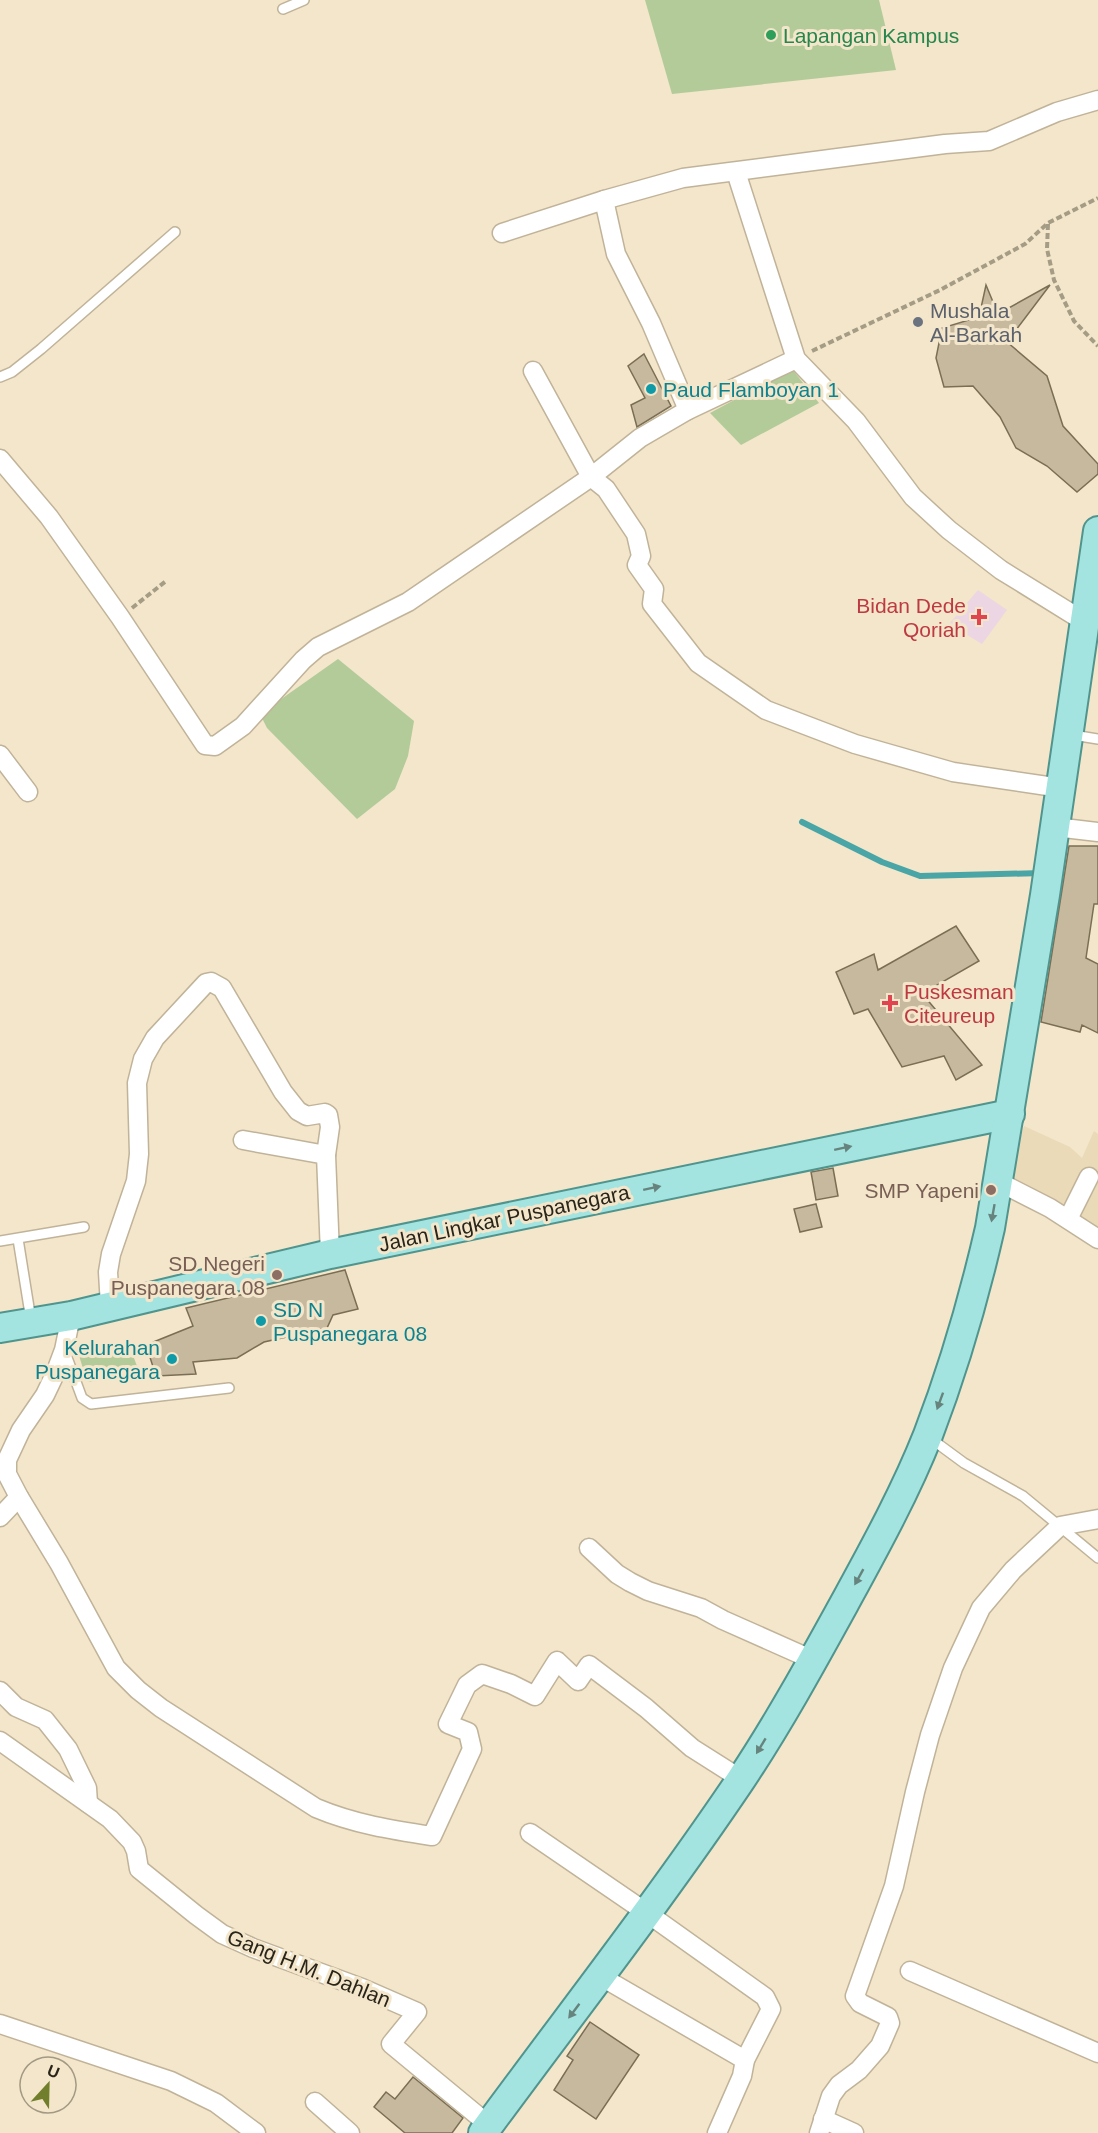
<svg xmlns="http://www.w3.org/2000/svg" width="1098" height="2133" viewBox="0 0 1098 2133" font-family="Helvetica,sans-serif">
<rect width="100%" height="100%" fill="#f3e6ca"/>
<!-- built -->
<polygon fill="#eadab8" points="1024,1126 1070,1147 1082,1158 1094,1131 1098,1134 1098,1227 1018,1183 1010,1174"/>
<!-- medical -->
<polygon fill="#ecd6e3" points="978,590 1007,610 982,644 949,624"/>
<!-- green -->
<g fill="#b2cb99">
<polygon points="645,0 879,0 896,70 672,94"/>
<polygon points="792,369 819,403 741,445 710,413"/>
<polygon points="338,659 414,721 408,756 395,789 357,819 267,728 260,714"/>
<polygon points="128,1342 141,1377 87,1382 78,1352"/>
</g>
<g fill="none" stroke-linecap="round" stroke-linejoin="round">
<!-- stream -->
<polyline stroke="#49a5a6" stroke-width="6" points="802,822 882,862 920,876 1042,873"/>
</g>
<!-- building -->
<g fill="#c6b99e" stroke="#7a6e55" stroke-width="1.5">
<polygon points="986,285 998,314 1050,285 1007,342 1047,376 1063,426 1098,464 1098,474 1077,492 1047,466 1016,448 1000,417 973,386 944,387 936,358 942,328 979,317"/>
<polygon points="644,354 671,406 637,427 631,405 645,398 628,366"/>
<polygon points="1069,846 1098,846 1098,904 1094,904 1086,958 1098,964 1098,1033 1082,1025 1080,1032 1041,1022"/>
<polygon points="956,926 979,961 937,985 925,997 982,1065 956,1080 944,1056 902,1067 868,1009 854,1014 836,972 874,954 878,970"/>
<polygon points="833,1168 838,1196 816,1200 811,1172"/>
<polygon points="816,1204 822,1227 800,1232 794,1209"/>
<polygon points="345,1270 358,1309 333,1315 327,1328 264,1342 237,1358 193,1362 196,1374 156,1376 146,1345 193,1326 186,1308"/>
<polygon points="590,2022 639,2055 596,2119 554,2090 573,2060 567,2056"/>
<polygon points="413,2077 463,2118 452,2133 405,2133 374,2107 386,2092 395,2099"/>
</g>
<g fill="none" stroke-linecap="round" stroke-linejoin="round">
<!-- lane casing -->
<g stroke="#c0b399" stroke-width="12">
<g id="lane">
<polyline points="283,9 304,0"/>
<polyline points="0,377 12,372 41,349 175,232"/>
<polyline points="1073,735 1098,739"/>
<polyline points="18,1239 31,1320"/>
<polyline points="0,1241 84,1227"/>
<polyline points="65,1352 82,1398 91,1404 229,1388"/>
<polyline points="930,1438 964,1463 1023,1496 1098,1558"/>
</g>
</g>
<!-- street casing -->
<g stroke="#c0b399" stroke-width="21">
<g id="street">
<polyline points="736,172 796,359 856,421 913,497 949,530 1001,570 1085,622"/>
<polyline points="604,200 616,254 651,323 688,410"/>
<polyline points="502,233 604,200 683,178 945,144 989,141 1057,112 1098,100"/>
<polyline points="533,371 591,477 606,489 636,534 641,556 637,565 654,589 652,604 698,663 766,710 855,744 953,772 1061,788"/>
<polyline points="0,459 49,517 120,617 205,745 215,746 243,726 303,660 318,647 408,602 591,477 640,438 688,410 796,359"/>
<polyline points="0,755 28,792"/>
<polyline points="1055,827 1098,832"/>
<polyline points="243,1140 326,1155 330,1254"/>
<polyline points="999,1182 1050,1208 1098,1239"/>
<polyline points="1068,1219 1089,1177"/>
<polyline points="110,1306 108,1272 111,1254 136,1181 139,1154 137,1083 143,1059 155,1038 206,983 211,982 222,988 283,1092 298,1111 307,1116 325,1113 328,1115 330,1127 326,1155"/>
<path d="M71 1316 64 1350 55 1374 45 1395 21 1430 7 1460V1474L19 1497 59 1563 116 1668 138 1690 161 1708 316 1808C354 1824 392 1830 432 1836L472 1749 468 1732 448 1724 467 1685 482 1674 511 1684 535 1696 557 1661 578 1681 589 1665 646 1708 692 1748 741 1779"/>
<polyline points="0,1517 19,1497"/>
<polyline points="589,1548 617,1574 630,1582 648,1591 701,1608 723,1620 813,1660"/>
<polyline points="0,1691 16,1707 45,1720 68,1749 87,1788 88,1803"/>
<polyline points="0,1741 110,1819 132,1842 136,1851 139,1869 196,1915 222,1934 253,1948 362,1988 417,2012 391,2044 489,2125"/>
<polyline points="530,1833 647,1913 765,1997 771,2009 745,2060 742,2076 717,2133"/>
<polyline points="910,1971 1098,2053"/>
<polyline points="600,1976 745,2060"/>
<polyline points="0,2024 171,2081 216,2103 256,2133"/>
<polyline points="315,2102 350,2133"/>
<polyline points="823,2119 854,2133"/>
<polyline points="819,2133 831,2096 839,2085 859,2070 880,2046 890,2023 888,2017 860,2003 855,1996 894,1886 915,1792 930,1735 953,1668 981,1608 1013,1570 1060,1526 1098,1519"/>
</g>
</g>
<!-- primary casing -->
<g stroke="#50948e" stroke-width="32">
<g id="primary">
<polyline points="0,1328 71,1316 330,1254 1010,1114"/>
<path d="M483 2133C569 2016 659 1901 740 1781 778 1724 811 1664 844 1604 874 1549 905 1493 928 1435 954 1367 974 1298 990 1228L1045 895 1098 531"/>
</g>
</g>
<!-- path -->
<g stroke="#a59c86" stroke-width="4" stroke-dasharray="6 3" stroke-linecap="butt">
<polyline points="1048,224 1047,249 1054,280 1074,321 1098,346"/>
<polyline points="812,351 940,290 1025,244 1048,223 1098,198"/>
<polyline points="132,608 166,581"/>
</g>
<!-- lane -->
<use href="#lane" stroke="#fff" stroke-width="9"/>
<!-- street -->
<use href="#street" stroke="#fff" stroke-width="18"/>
<!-- primary -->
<use href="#primary" stroke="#a3e3e0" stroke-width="28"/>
</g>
<!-- one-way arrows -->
<defs><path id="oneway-solid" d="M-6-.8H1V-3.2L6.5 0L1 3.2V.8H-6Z" transform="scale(1.5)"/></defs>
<g fill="#66847d">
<use href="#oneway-solid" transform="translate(843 1148) rotate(-12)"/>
<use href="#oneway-solid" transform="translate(652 1188) rotate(-12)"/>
<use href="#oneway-solid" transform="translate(993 1213) rotate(100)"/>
<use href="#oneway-solid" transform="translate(940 1401) rotate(110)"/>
<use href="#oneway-solid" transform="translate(859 1577) rotate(119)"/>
<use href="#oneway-solid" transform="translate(761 1746) rotate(121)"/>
<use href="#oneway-solid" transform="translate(574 2011) rotate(127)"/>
</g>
<!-- markers -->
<circle fill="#2e9e5b" stroke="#f3e6ca" stroke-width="2" cx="771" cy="35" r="6"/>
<circle fill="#6b7280" stroke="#f3e6ca" stroke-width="2" cx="918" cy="322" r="6"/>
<g fill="#0f9aa8" stroke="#f3e6ca" stroke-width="2">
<circle cx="651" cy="389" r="6"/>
<circle cx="261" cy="1321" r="6"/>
<circle cx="172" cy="1359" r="6"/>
</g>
<g fill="#e0444e" stroke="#f3e6ca" stroke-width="2">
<path d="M976 608h6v6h6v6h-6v6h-6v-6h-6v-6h6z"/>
<path d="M887 994h6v6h6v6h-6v6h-6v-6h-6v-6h6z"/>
</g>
<g fill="#8d6e63" stroke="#f3e6ca" stroke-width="2">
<circle cx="991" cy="1190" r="6"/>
<circle cx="277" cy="1275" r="6"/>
</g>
<g text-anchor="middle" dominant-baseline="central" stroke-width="6" stroke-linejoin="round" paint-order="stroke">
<!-- leisure labels -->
<g font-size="21" fill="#27864d" stroke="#f3e6ca" text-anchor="start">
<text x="783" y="35">Lapangan Kampus</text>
</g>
<!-- worship labels -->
<g font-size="21" fill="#5b616d" stroke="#f3e6ca" text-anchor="start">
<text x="930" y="310">Mushala<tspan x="930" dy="24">Al-Barkah</tspan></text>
</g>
<!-- culture labels -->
<g font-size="21" fill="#0d838f" stroke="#f3e6ca" text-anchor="start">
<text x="663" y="389">Paud Flamboyan 1</text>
<text x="273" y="1309">SD N<tspan x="273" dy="24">Puspanegara 08</tspan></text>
<text x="160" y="1347" text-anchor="end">Kelurahan<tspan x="160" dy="24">Puspanegara</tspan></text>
</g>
<!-- health labels -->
<g font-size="21" fill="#be3a42" stroke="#f3e6ca" text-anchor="end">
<text x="966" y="605">Bidan Dede<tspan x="966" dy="24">Qoriah</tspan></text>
<text x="904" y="991" text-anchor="start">Puskesman<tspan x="904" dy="24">Citeureup</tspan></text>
</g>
<!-- education labels -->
<g font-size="21" fill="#785e54" stroke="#f3e6ca" text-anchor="end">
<text x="979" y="1190">SMP Yapeni</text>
<text x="265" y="1263">SD Negeri<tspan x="265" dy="24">Puspanegara 08</tspan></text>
</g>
<!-- street labels -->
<g font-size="21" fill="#2a251a" stroke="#f3e6ca">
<text transform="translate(504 1218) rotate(-12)">Jalan Lingkar Puspanegara</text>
<text transform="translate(309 1968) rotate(22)">Gang H.M. Dahlan</text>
</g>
</g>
<!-- north arrow -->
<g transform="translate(48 2085) rotate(22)"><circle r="28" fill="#f3e6ca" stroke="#a39984" stroke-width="1.5"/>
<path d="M0-4.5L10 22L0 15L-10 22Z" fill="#717e2b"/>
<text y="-9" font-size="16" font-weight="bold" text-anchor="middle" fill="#2a251a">U</text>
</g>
</svg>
